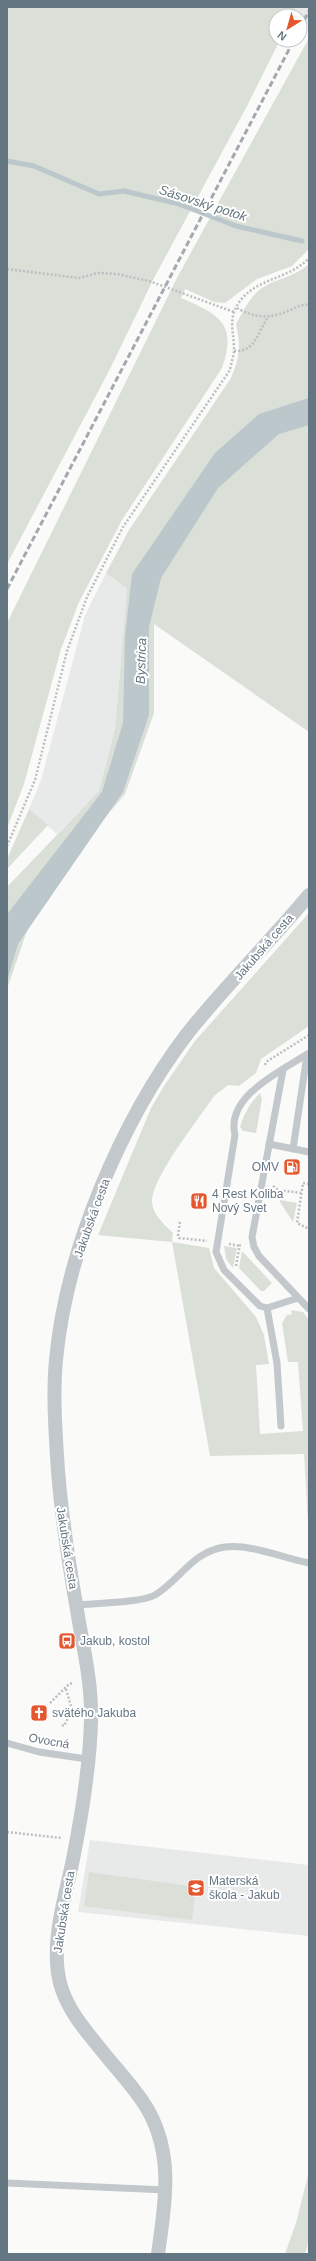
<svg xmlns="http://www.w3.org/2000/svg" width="316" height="2261" viewBox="0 0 316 2261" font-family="Arial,sans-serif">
<rect width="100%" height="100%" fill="#fafaf8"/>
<!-- built -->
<g fill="#e8e9e9">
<polygon points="296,7 309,7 309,25 300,20 300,16 292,15"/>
<polygon points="106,573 127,589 115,729 99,791 57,834 29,809 41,780 85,615"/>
<polygon points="90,1840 309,1865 309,1936 78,1912"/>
</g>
<!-- green -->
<g fill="#dadfd7">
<polygon points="7,7 296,7 292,16 276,16 276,40 280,40 247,106 154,278 110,369 7,564"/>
<path d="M309 38V249L292 266 257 279 225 303 214 302 185 289 181 298C218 314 238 323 222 368L122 520 79 602 61 649 24 784 7 828V623L178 276Z"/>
<path d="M309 264V732L154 624V713L125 794 39 896 7 989V887L99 791 115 729 127 589 106 573 129 530 231 378C240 357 241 346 236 324 243 312 250 296 262 288 277 278 295 277 309 264Z"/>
<polygon points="29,809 48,825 8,868 7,859"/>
<path d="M309 913V1026L261 1059 256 1073 239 1086 228 1085 214 1096C199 1119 151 1178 152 1203 153 1215 165 1225 173 1233L172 1242 209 1248 214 1268 256 1317 264 1335 269 1364 256 1365 260 1434 303 1431 298 1362H288L282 1323 287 1315 292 1314 291 1310 303 1312 309 1320V1539L304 1454 210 1456 172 1242 98 1235 151 1108 164 1086 195 1041Z"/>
<path d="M260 1093 262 1099 256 1133 243 1131 240 1127C244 1114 250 1103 260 1093Z"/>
<polygon points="280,1200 297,1203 293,1222 280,1202"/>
<polygon points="224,1246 237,1248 233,1268 226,1259"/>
<polygon points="242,1251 272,1283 264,1291 261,1291 239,1268"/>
<polygon points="89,1872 196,1887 192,1920 84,1906"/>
<polygon points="309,2171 309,2240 305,2254 285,2254 296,2223"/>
</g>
<!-- water -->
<polygon fill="#bbc7cb" points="309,398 309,425 279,434 218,488 161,578 149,627 149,715 123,792 18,944 7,981 8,913 102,792 123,723 125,636 132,574 215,453 259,414"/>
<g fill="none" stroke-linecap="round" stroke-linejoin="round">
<!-- stream -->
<polyline stroke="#bbc7cb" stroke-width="5" points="7,161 34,166 99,194 124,191 179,204 236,226 302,241"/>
<!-- path -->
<g stroke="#bbbfc2" stroke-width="2.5" stroke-dasharray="2 2" stroke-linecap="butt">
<polyline points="7,269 79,278 98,273 117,274 149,281 234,312"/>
<path d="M237 308C254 318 270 319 288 311 295 308 301 304 309 305"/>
<path d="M234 351C256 353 258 330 269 316"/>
<path d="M7 846 35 780 67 651 87 597 123 527 230 370C231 363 234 356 234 349 234 336 230 324 234 312 248 277 287 282 309 258"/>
<polyline points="265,1065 266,1062 309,1035"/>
<polyline points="309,1184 303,1183 297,1223 309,1229"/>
<polyline points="273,1186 278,1190 301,1193"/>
<polyline points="180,1222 178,1235 179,1238 207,1241"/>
<polyline points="229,1244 240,1246"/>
<polyline points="236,1266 240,1244"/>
<polyline points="50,1703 69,1684 73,1683"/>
<polyline points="62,1725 64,1726 72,1710 66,1689"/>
<polyline points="7,1832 62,1838"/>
</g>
<!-- service -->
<g stroke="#c3c8cc" stroke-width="7">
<polyline points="283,1070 252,1237 254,1247 259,1256 309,1309"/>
<polyline points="269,1144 309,1152"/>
<polyline points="293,1149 307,1055"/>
<path d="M298 1298 267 1308 260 1306 224 1270 216 1252 235 1135C225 1096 283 1070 309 1053"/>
<polyline points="267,1308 277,1363 281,1426"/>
<path d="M76 1605C95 1603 140 1603 155 1595 180 1580 193 1551 225 1547 253 1544 282 1558 309 1563"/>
<polyline points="7,1743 39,1752 87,1759"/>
<polyline points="7,2183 166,2190"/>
</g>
<!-- minor -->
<path stroke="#c3c8cc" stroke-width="14" d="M158 2254C165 2204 174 2156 148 2110 136 2089 118 2071 103 2052 86 2031 67 2010 60 1983 50 1943 65 1899 73 1859 82 1814 90 1766 91 1720 92 1682 83 1647 77 1610 68 1559 60 1508 57 1456 55 1424 53 1391 56 1360 66 1251 121 1121 187 1034 225 986 270 942 309 895"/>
<!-- rail -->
<g stroke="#a2aab0" stroke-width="3" stroke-dasharray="6 3" stroke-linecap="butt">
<polyline points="300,28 309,11"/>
<polyline points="7,589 294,40"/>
</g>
</g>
<!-- icons -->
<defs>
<g id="fuel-square" transform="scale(0.9)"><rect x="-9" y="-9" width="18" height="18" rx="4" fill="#e4572e" stroke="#fff"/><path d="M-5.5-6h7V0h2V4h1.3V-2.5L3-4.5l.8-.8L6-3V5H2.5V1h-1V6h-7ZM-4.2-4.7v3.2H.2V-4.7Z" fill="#fff"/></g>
<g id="restaurant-square" transform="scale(0.9)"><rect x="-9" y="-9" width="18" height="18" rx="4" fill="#e4572e" stroke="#fff"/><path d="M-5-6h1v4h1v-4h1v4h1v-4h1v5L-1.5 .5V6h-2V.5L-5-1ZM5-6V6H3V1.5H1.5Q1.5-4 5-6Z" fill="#fff"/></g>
<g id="bus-square" transform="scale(0.9)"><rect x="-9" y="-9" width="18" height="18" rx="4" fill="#e4572e" stroke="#fff"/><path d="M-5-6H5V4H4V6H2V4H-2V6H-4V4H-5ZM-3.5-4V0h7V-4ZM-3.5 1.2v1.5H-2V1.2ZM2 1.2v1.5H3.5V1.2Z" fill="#fff"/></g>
<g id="church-square" transform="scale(0.9)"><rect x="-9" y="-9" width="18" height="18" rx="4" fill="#e4572e" stroke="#fff"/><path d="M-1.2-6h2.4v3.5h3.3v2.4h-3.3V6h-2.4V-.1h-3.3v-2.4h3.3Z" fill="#fff"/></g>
<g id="school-square" transform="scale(0.9)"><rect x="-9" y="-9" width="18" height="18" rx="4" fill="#e4572e" stroke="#fff"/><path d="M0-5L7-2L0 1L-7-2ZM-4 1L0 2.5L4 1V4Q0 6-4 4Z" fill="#fff"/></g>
</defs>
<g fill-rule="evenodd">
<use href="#fuel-square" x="292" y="1167"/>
<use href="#restaurant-square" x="199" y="1201"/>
<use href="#bus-square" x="67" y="1641"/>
<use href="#church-square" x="39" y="1713"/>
<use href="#school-square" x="196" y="1888"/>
</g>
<g text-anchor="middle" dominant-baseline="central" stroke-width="4" stroke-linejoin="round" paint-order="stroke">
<!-- street labels -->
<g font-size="12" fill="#657683" stroke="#fff">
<text transform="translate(264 947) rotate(-49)">Jakubská cesta</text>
<text transform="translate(92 1218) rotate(-70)">Jakubská cesta</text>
<text transform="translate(67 1548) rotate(81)">Jakubská cesta</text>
<text transform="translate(49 1741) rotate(10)">Ovocná</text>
<text transform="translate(64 1912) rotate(-81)">Jakubská cesta</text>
</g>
<!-- poi labels -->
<g font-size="12" fill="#657683" stroke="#fff" text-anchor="start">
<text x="279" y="1167" text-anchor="end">OMV</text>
<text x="212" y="1194">4 Rest Koliba<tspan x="212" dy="14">Nový Svet</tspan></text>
<text x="80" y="1641">Jakub, kostol</text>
<text x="52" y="1713">svätého Jakuba</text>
<text x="209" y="1881">Materská<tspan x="209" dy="14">škola - Jakub</tspan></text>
</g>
<!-- water labels -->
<g font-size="13" font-style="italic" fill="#60757c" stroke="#fff">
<text transform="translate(203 203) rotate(18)">Sásovský potok</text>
<text transform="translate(141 661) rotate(-88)">Bystrica</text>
</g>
</g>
<!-- border -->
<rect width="316" height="2261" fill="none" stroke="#657683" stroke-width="16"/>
<!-- north arrow -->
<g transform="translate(288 28) rotate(217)"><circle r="19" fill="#ffffff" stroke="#c1c8cd"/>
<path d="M0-3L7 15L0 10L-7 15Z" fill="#e4572e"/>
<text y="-6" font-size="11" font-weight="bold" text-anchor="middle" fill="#657683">N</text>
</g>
</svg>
